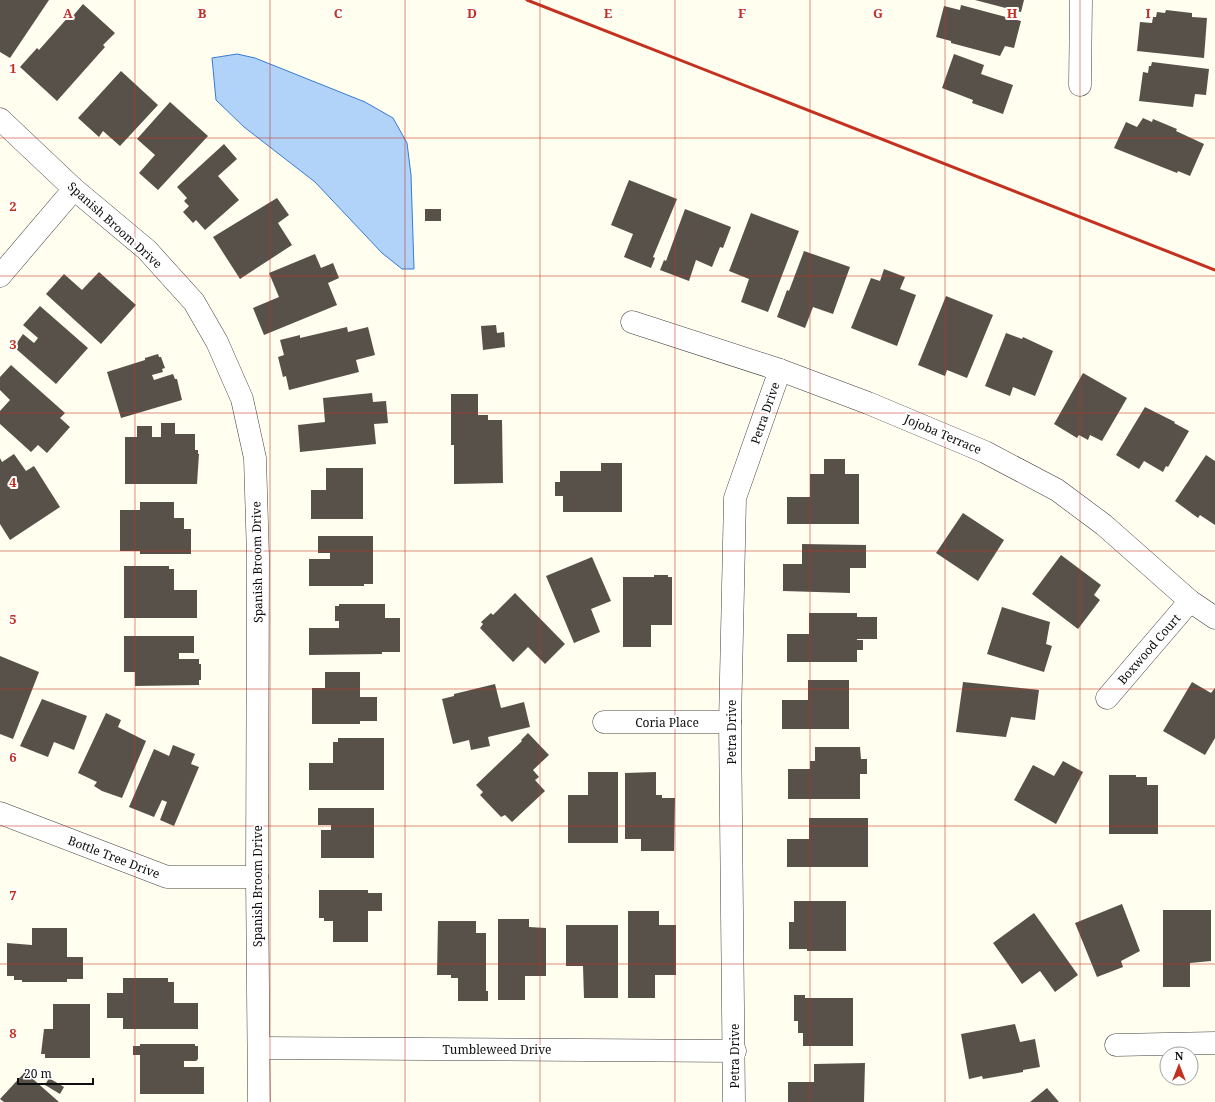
<svg xmlns="http://www.w3.org/2000/svg" width="1215" height="1102" viewBox="0 0 1215 1102" font-family="'Noto Serif',serif">
<rect width="100%" height="100%" fill="#fffeef"/>
<!-- water -->
<polygon fill="#b1d3f9" stroke="#357cd3" points="237,54 255,58 365,102 393,118 407,143 411,175 414,269 402,269 382,253 315,182 244,127 216,100 212,58"/>
<!-- building -->
<g fill="#57514a">
<polygon points="0,0 49,0 10,58 0,52"/>
<polygon points="975,0 1024,0 1021,12"/>
<polygon points="83,4 115,33 103,45 105,47 57,101 20,67 37,48 39,50 70,15 72,17"/>
<polygon points="961,5 1021,21 1014,48 1005,46 1000,56 951,43 951,41 936,37 944,6 960,10"/>
<polygon points="1166,10 1192,13 1192,17 1207,18 1204,58 1137,51 1140,22 1152,23 1153,17 1156,17 1157,12 1165,13"/>
<polygon points="954,54 984,65 981,74 1013,85 1003,114 972,103 973,100 942,88"/>
<polygon points="1152,62 1209,69 1206,95 1195,94 1193,107 1139,101 1143,72 1148,73 1149,66 1151,66"/>
<polygon points="121,71 158,105 120,146 103,131 99,137 78,118"/>
<polygon points="170,102 208,136 158,190 139,173 155,155 137,139"/>
<polygon points="1143,118 1152,122 1153,119 1177,129 1176,131 1204,144 1190,176 1178,171 1177,173 1114,148 1126,122 1137,127"/>
<polygon points="224,144 237,159 218,176 239,200 205,230 196,220 193,223 183,212 189,206 184,201 187,198 177,187"/>
<polygon points="629,180 677,199 653,257 655,258 651,268 624,257 633,234 611,225"/>
<polygon points="277,198 289,215 278,223 292,245 240,279 213,237"/>
<rect x="425" y="209" width="16" height="12"/>
<polygon points="685,209 731,227 723,248 720,247 712,267 696,260 689,281 660,270 664,260 666,261"/>
<polygon points="751,213 799,231 768,312 741,302 749,279 729,271"/>
<polygon points="804,251 850,267 833,314 813,307 805,328 777,317 787,290 789,291"/>
<polygon points="315,254 321,268 333,263 339,278 328,283 337,305 264,335 253,308 279,297 269,273"/>
<polygon points="884,269 905,277 900,289 916,295 897,346 851,328 871,278 880,281"/>
<polygon points="99,272 136,305 101,344 46,294 64,274 82,290"/>
<polygon points="946,296 993,315 967,378 947,370 945,376 918,365"/>
<polygon points="40,306 88,348 56,384 14,347 23,334 34,343 38,338 23,325"/>
<polygon points="496,325 497,333 504,332 505,347 483,350 481,326"/>
<polygon points="347,327 348,332 368,327 375,355 356,360 359,372 289,390 286,376 283,377 278,357 284,355 280,340 300,335 300,338"/>
<polygon points="1006,333 1022,339 1023,337 1053,351 1035,396 1013,387 1010,396 985,386"/>
<polygon points="158,354 159,357 161,357 165,368 162,369 163,372 152,375 154,380 173,374 175,379 177,379 182,400 121,418 107,372 145,360 145,358"/>
<polygon points="11,365 65,413 60,418 70,427 47,453 38,445 31,452 0,424 0,411 10,400 0,390 0,377"/>
<polygon points="1083,373 1127,398 1102,441 1090,435 1088,440 1079,435 1077,438 1054,424"/>
<polygon points="372,393 373,402 386,401 388,423 374,424 376,444 300,452 298,425 325,422 323,398"/>
<polygon points="451,394 478,394 478,415 488,415 488,420 502,420 503,483 454,484 454,445 451,445"/>
<polygon points="1145,407 1175,422 1174,423 1189,431 1168,467 1166,466 1163,472 1144,461 1139,469 1116,455"/>
<polygon points="161,423 175,423 175,434 195,434 195,450 198,450 198,454 199,454 197,484 125,484 125,437 137,437 137,426 152,426 152,437 161,437"/>
<polygon points="14,454 26,471 34,466 60,507 10,540 0,524 0,458 2,462"/>
<polygon points="1206,455 1215,461 1215,525 1200,515 1198,518 1175,501"/>
<polygon points="824,459 845,459 845,474 859,474 859,524 787,524 787,497 810,497 810,474 824,474"/>
<polygon points="601,463 622,463 622,512 563,512 563,496 555,496 555,482 560,482 560,471 601,471"/>
<polygon points="326,468 363,468 363,519 311,519 311,490 326,490"/>
<polygon points="140,502 174,502 174,518 184,518 184,529 191,529 191,554 140,554 140,551 120,551 120,510 140,510"/>
<polygon points="963,513 1004,540 978,581 936,553"/>
<polygon points="318,536 373,536 373,584 364,584 364,586 309,586 309,559 330,559 330,553 318,553"/>
<polygon points="802,544 866,545 866,568 850,568 850,593 783,591 783,564 802,564"/>
<polygon points="1061,555 1101,585 1094,595 1100,600 1078,629 1032,594"/>
<polygon points="592,557 611,601 591,609 600,632 574,643 546,576"/>
<polygon points="124,566 169,566 169,569 174,569 174,590 197,590 197,618 124,618"/>
<polygon points="654,575 668,575 668,577 672,577 672,625 651,625 651,647 623,647 623,577 654,577"/>
<polygon points="515,593 565,644 545,664 528,647 513,662 480,628 483,624 481,622 491,613 493,615"/>
<polygon points="339,604 385,604 385,618 400,618 400,652 382,652 382,654 309,655 309,628 339,628 339,621 335,621 335,606 339,606"/>
<polygon points="1002,607 1050,622 1046,644 1052,646 1044,672 987,654"/>
<polygon points="809,613 857,613 857,617 877,617 877,639 857,639 857,640 863,640 863,650 857,650 857,662 787,662 787,634 809,634"/>
<polygon points="124,636 194,636 194,653 179,653 179,659 199,659 199,664 201,664 201,680 199,680 199,685 135,686 135,672 124,672"/>
<polygon points="0,656 39,672 13,739 0,734"/>
<polygon points="325,672 360,672 360,697 377,697 377,721 360,721 360,724 312,724 312,688 325,688"/>
<polygon points="808,680 849,680 849,729 782,729 782,700 808,700"/>
<polygon points="963,682 1039,690 1035,720 1011,717 1006,737 956,732"/>
<polygon points="1192,682 1211,693 1215,688 1215,738 1205,755 1163,731"/>
<polygon points="495,684 501,708 524,702 530,727 488,737 490,746 471,750 469,740 453,744 442,699 454,696 454,694"/>
<polygon points="42,699 87,716 74,750 54,742 48,757 20,746"/>
<polygon points="106,713 121,720 118,727 146,741 122,798 102,791 94,786 97,782 78,773"/>
<polygon points="528,733 549,755 533,770 539,777 535,780 545,791 512,822 505,815 501,817 480,795 483,792 476,785 522,741 521,740"/>
<polygon points="338,738 384,738 384,790 309,790 309,763 333,763 333,742 338,742"/>
<polygon points="173,745 195,754 191,764 199,767 174,826 160,820 167,802 162,800 154,817 129,807 154,749 169,756"/>
<polygon points="815,747 860,747 861,759 867,759 867,774 860,774 860,799 788,799 788,769 810,769 810,761 815,761"/>
<polygon points="1063,761 1083,772 1056,824 1014,800 1033,765 1054,776"/>
<polygon points="588,772 618,772 618,843 568,843 568,795 588,795"/>
<polygon points="656,772 656,795 662,795 662,798 675,798 674,851 641,851 641,839 625,839 625,773"/>
<polygon points="1109,775 1136,775 1136,777 1147,777 1147,785 1158,785 1158,834 1109,834"/>
<polygon points="318,808 374,808 374,858 321,858 321,830 331,830 331,825 318,825"/>
<polygon points="809,818 868,818 868,867 787,867 787,839 809,839"/>
<polygon points="319,890 368,890 368,893 382,893 382,911 368,911 368,942 333,942 333,921 324,921 324,918 319,918"/>
<polygon points="794,901 846,901 846,951 807,951 807,949 789,949 789,922 794,922"/>
<polygon points="1122,904 1140,951 1121,961 1123,967 1097,977 1075,923"/>
<polygon points="1163,910 1211,910 1211,961 1190,963 1190,987 1163,987"/>
<polygon points="628,911 659,911 659,925 676,925 676,975 655,975 655,998 628,998"/>
<polygon points="1034,913 1078,975 1055,992 1040,971 1022,984 993,943"/>
<polygon points="498,919 529,919 529,927 546,928 546,976 525,976 525,1000 498,1000"/>
<polygon points="438,921 476,921 476,933 486,933 486,991 488,991 488,1001 458,1001 458,978 451,978 451,975 437,975"/>
<polygon points="566,925 618,925 618,998 584,998 583,966 566,966"/>
<polygon points="32,928 67,928 67,957 83,957 83,979 67,979 67,982 22,982 22,980 14,980 14,976 7,976 7,943 32,945"/>
<polygon points="123,978 168,978 168,982 174,982 174,1003 198,1003 198,1029 123,1029 123,1018 107,1018 107,993 123,993"/>
<polygon points="794,995 805,995 805,998 853,998 853,1046 803,1046 803,1033 798,1033 798,1021 794,1021"/>
<polygon points="53,1004 90,1004 90,1058 45,1058 45,1054 41,1054 44,1029 53,1029"/>
<polygon points="1015,1024 1020,1042 1035,1039 1040,1067 1023,1070 1023,1072 983,1079 982,1076 969,1079 961,1034"/>
<polygon points="140,1044 195,1044 195,1046 198,1046 198,1059 196,1061 184,1061 184,1067 204,1067 204,1094 140,1094 140,1055 133,1055 133,1046 140,1046"/>
<polygon points="865,1063 864,1102 788,1102 788,1082 814,1082 814,1064"/>
<polygon points="25,1072 59,1102 4,1102 0,1099"/>
<polygon points="49,1078 64,1087 60,1094 45,1085"/>
<polygon points="1047,1088 1059,1102 1030,1102"/>
</g>
<g fill="none" stroke-linecap="round" stroke-linejoin="round">
<!-- street casing -->
<g stroke="#414141" stroke-width="23">
<g id="street">
<polyline points="1080,85 1081,0"/>
<polyline points="0,119 74,189 147,250 194,302 217,342 242,399 255,458 258,557 257,877 259,1102"/>
<polyline points="0,276 74,189"/>
<polyline points="632,322 780,370 868,403 985,452 1057,490 1104,525 1190,601 1215,618"/>
<polyline points="1107,698 1190,601"/>
<polyline points="604,722 730,722"/>
<polyline points="0,813 167,877 257,877"/>
<polyline points="1116,1045 1215,1043"/>
<polyline points="259,1048 735,1051"/>
<polyline points="734,1102 730,722 735,498 780,370"/>
</g>
</g>
<!-- street -->
<use href="#street" stroke="#fff" stroke-width="22"/>
<!-- rail -->
<polyline stroke="#c43120" stroke-width="3" points="527,0 1215,270"/>
</g>
<!-- grid -->
<path fill="none" stroke="#c43120" stroke-width="1" stroke-opacity="0.55" d="M135 0V1102M270 0V1102M405 0V1102M540 0V1102M675 0V1102M810 0V1102M945 0V1102M1080 0V1102M0 138H1215M0 276H1215M0 413H1215M0 551H1215M0 689H1215M0 826H1215M0 964H1215"/>
<g text-anchor="middle" dominant-baseline="central" stroke-width="4" stroke-linejoin="round" paint-order="stroke">
<!-- street labels -->
<g font-size="12" fill="#0e0e0e" stroke="#fff">
<text transform="translate(115 225) rotate(42)">Spanish Broom Drive</text>
<text transform="translate(765 413) rotate(-71)">Petra Drive</text>
<text transform="translate(943 434) rotate(23)">Jojoba Terrace</text>
<text transform="translate(257 562) rotate(-91)">Spanish Broom Drive</text>
<text transform="translate(1149 649) rotate(-49)">Boxwood Court</text>
<text x="667" y="722">Coria Place</text>
<text transform="translate(731 732) rotate(-90)">Petra Drive</text>
<text transform="translate(114 857) rotate(21)">Bottle Tree Drive</text>
<text transform="translate(257 886) rotate(-90)">Spanish Broom Drive</text>
<text x="497" y="1049">Tumbleweed Drive</text>
<text transform="translate(734 1056) rotate(-90)">Petra Drive</text>
</g>
</g>
<g font-size="13" text-anchor="middle" font-weight="bold" fill="#c43120" stroke="#fff" stroke-width="4" stroke-linejoin="round" paint-order="stroke">
<text x="68" y="18">A</text>
<text x="202" y="18">B</text>
<text x="338" y="18">C</text>
<text x="472" y="18">D</text>
<text x="608" y="18">E</text>
<text x="742" y="18">F</text>
<text x="878" y="18">G</text>
<text x="1012" y="18">H</text>
<text x="1148" y="18">I</text>
<text x="13" y="73">1</text>
<text x="13" y="211">2</text>
<text x="13" y="349">3</text>
<text x="13" y="487">4</text>
<text x="13" y="624">5</text>
<text x="13" y="762">6</text>
<text x="13" y="900">7</text>
<text x="13" y="1038">8</text>
</g>
<!-- north arrow -->
<g transform="translate(1179 1066)"><circle r="19" fill="#ffffff" stroke="#9f9f9f"/>
<path d="M0-3L7 15L0 10L-7 15Z" fill="#c43120"/>
<text y="-6" font-size="11" font-weight="bold" text-anchor="middle" fill="#0e0e0e">N</text>
</g>
<!-- scale -->
<path d="M18 1078v6h75v-6" fill="none" stroke="#0e0e0e" stroke-width="2"/>
<text x="24" y="1078" font-size="12" fill="#0e0e0e" stroke="#ffffff" stroke-width="3" paint-order="stroke">20 m</text>
</svg>
